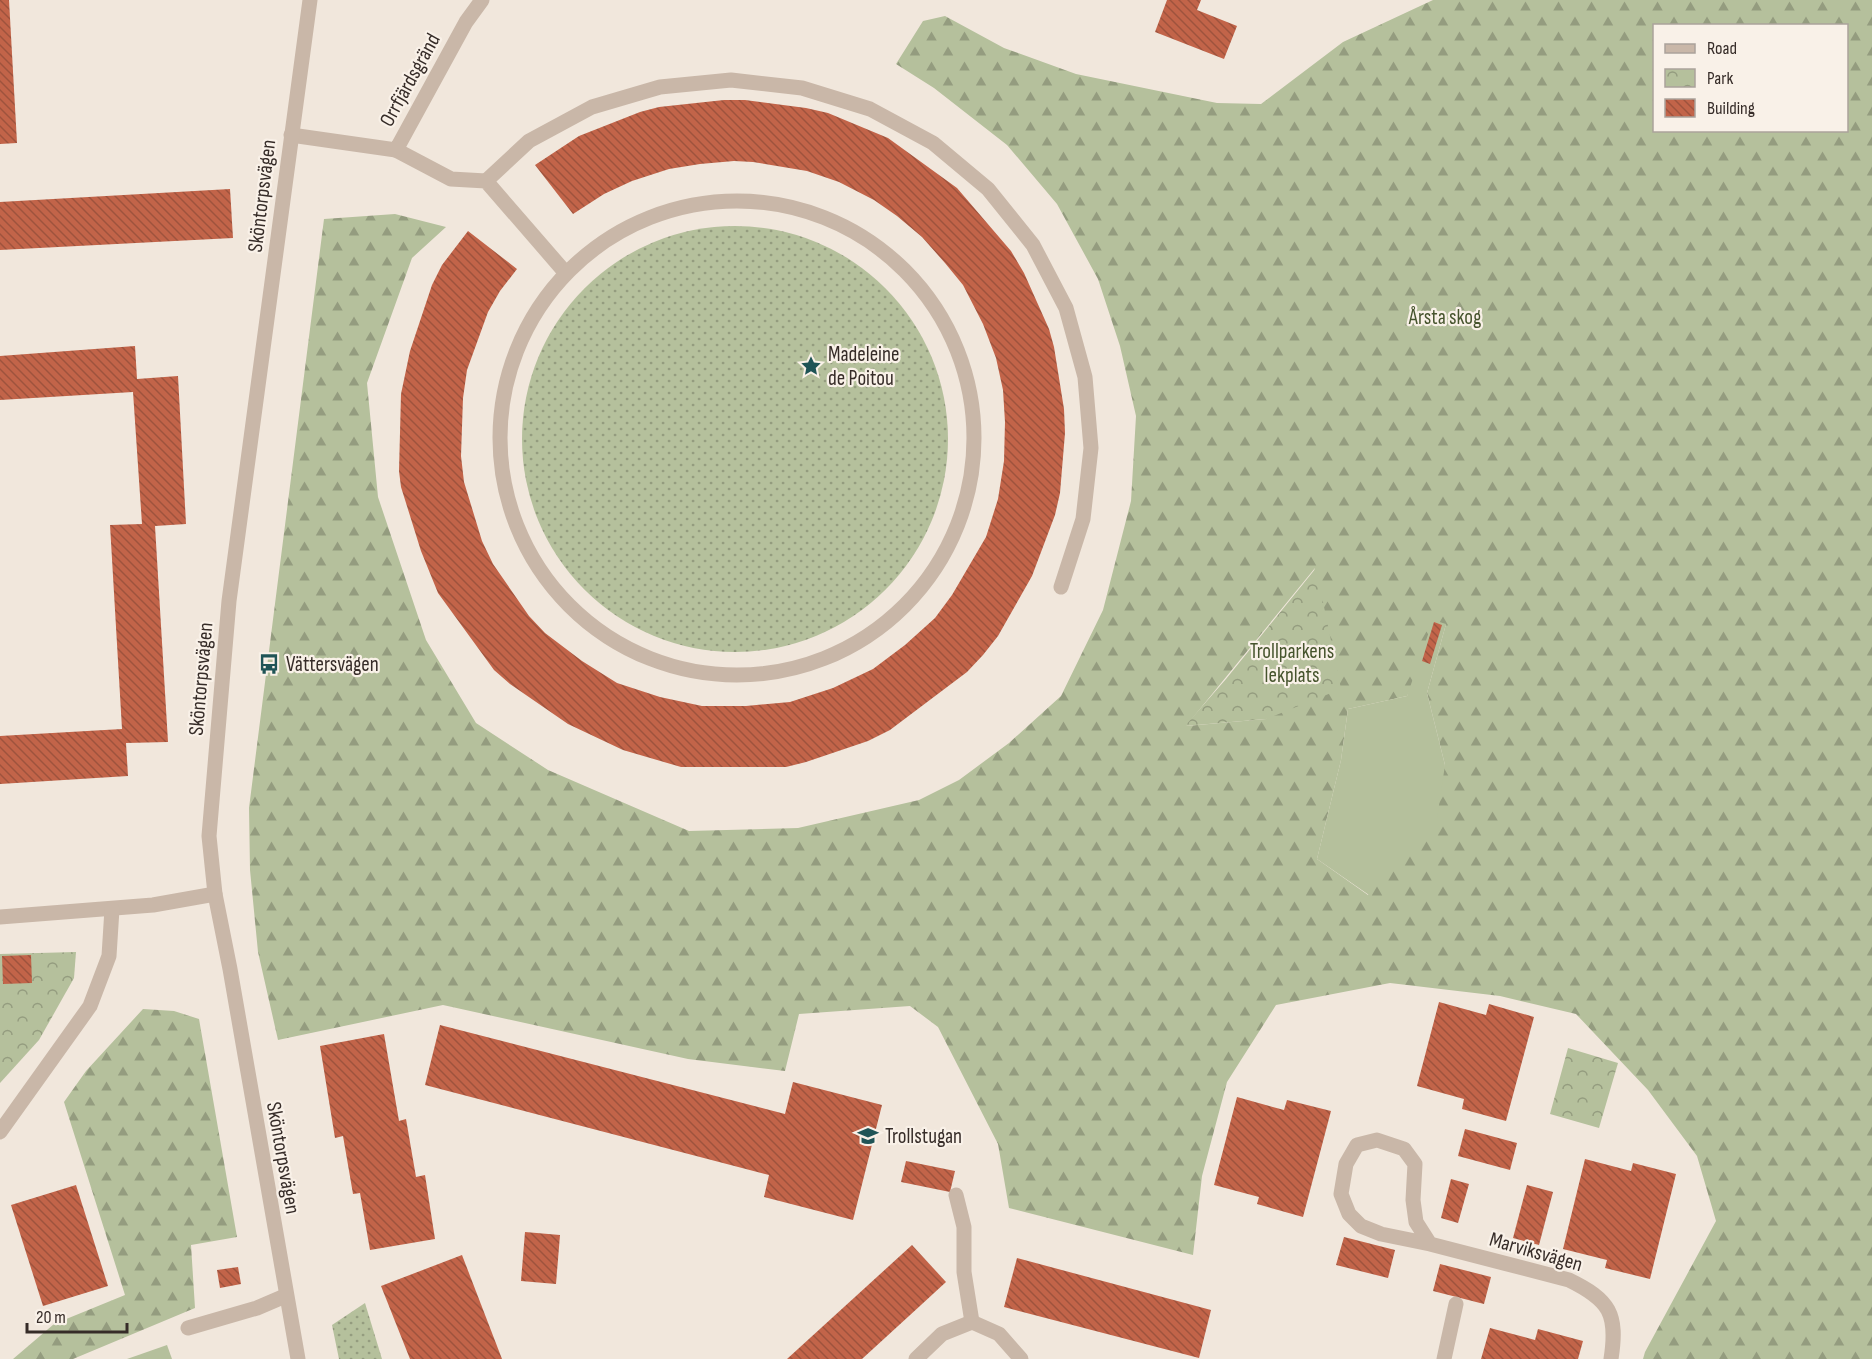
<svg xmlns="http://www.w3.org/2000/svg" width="1872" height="1359" viewBox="0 0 1872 1359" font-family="'Sofia Sans Condensed',sans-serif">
<defs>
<pattern id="grass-dots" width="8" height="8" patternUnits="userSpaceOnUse" patternTransform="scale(1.5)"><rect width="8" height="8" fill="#b5c09c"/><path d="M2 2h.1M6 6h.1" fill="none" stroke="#949c7f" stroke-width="1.8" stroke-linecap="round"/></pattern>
<pattern id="forest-firs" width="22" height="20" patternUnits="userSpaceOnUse" patternTransform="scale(1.5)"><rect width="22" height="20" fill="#b5c09c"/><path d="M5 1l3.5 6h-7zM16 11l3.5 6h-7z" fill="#949c7f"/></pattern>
<pattern id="park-crowns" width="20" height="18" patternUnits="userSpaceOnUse" patternTransform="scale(1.5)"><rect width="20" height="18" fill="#b5c09c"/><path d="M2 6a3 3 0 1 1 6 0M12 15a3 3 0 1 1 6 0" fill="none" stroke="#949c7f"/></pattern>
<pattern id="building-back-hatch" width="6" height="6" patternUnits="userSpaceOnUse" patternTransform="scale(1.5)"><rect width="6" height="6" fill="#c26449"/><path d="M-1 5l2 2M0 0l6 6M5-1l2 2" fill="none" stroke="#9e533d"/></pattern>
</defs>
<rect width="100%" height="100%" fill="#f1e7dc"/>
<!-- grass -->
<g fill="url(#grass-dots)">
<circle cx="735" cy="439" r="213"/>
<polygon points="365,1303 382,1359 339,1359 332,1325"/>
</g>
<!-- forest -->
<g fill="url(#forest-firs)" fill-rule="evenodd">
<path d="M1433 0H1872V1359H1643L1645 1352 1716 1221 1697 1156 1648 1090 1576 1014 1500 996 1390 983 1276 1005 1227 1082 1202 1176 1193 1255 1009 1208 998 1144 938 1027 910 1006 799 1014 785 1071 688 1059 443 1005 278 1040 258 952 250 870 249 808 324 219 395 214 446 227 412 258 367 383 378 497 426 640 476 723 548 770 689 831 798 828 919 800 959 780 1009 743 1061 696 1103 610 1131 501 1136 416 1120 346 1098 279 1057 204 1007 145 934 88 896 64 923 21 945 16 1004 48 1076 74 1217 103 1261 104 1343 42ZM1654 26H1846V130H1654ZM1315 568 1266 719 1186 726ZM1446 624 1427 693 1445 765 1368 895 1317 859 1341 760 1348 709 1407 696Z"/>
<polygon points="143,1009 174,1011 199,1019 237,1237 191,1245 195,1308 73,1359 13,1359 54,1324 125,1295 64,1102 86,1071"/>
</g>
<!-- park -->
<g fill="url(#park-crowns)">
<polygon points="1316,568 1341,689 1266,719 1185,726 1226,679"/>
<polygon points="76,952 74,978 39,1040 0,1083 0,954"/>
<polygon points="1568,1048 1618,1063 1599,1128 1550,1114"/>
</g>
<!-- garden -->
<g fill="#b5c09c">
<polygon points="1433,620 1446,624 1427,693 1445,765 1437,819 1369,895 1317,859 1341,760 1348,709 1407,696"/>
<polygon points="167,1345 172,1359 127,1359"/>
</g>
<!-- building -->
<g fill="url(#building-back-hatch)">
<polygon points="0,0 9,0 17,143 0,144"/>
<polygon points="1167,0 1201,0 1197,10 1237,26 1224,59 1155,32"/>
<polygon points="724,100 745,100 806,108 828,113 888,138 957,188 1011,251 1024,273 1049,329 1054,347 1064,409 1065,433 1060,493 1055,515 1032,576 998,636 983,655 967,672 890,730 868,741 806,762 786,767 681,767 623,750 568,724 510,684 494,670 438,593 421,551 401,487 399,471 401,394 410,351 432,285 442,265 468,231 517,269 500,291 488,312 467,370 463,398 461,456 464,482 482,541 493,564 529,616 545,633 582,661 617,683 660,697 702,706 746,706 790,702 833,688 873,669 905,645 935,618 952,595 986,537 998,499 1004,461 1005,422 1003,390 996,358 983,324 963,285 945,263 922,237 897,216 874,200 839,182 807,171 753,162 734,161 700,164 669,169 632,181 604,194 573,214 535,165 579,136 640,112 659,107"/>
<polygon points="230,189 233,238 0,250 0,202"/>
<polygon points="135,346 137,379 178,376 186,524 155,526 168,742 126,743 128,776 0,784 0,736 122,729 110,525 142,524 133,392 0,400 0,356"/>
<polygon points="1434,622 1442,625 1430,664 1422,661"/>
<polygon points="31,955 32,983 3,984 2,956"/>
<polygon points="1439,1002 1486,1015 1489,1004 1534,1017 1506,1121 1462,1109 1464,1099 1417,1086"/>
<polygon points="440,1025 785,1114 793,1082 882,1105 853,1220 764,1197 769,1175 425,1085"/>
<polygon points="384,1034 399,1121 406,1119 416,1177 425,1175 435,1239 370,1250 360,1193 353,1194 343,1136 335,1138 320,1046"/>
<polygon points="1237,1097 1284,1110 1287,1100 1331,1111 1303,1217 1257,1204 1259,1197 1214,1185"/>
<polygon points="1465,1129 1517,1143 1510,1170 1458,1156"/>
<polygon points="1585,1159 1631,1171 1633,1163 1676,1174 1650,1279 1605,1268 1607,1260 1563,1249"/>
<polygon points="906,1161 955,1171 950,1192 901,1182"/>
<polygon points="1451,1179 1469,1184 1458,1223 1441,1218"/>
<polygon points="76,1185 108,1286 43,1306 11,1205"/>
<polygon points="1527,1185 1553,1192 1539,1245 1513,1238"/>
<polygon points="525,1232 560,1235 556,1284 521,1281"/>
<polygon points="1344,1237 1395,1250 1388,1278 1336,1265"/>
<polygon points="912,1245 946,1282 921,1305 862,1359 787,1359"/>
<polygon points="462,1255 502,1359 410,1359 381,1286"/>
<polygon points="1017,1258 1211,1310 1199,1358 1004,1307"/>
<polygon points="1440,1264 1491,1277 1484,1304 1433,1291"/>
<polygon points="238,1267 241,1284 220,1288 217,1270"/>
<polygon points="1490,1328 1535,1340 1538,1329 1583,1341 1578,1359 1481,1359"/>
</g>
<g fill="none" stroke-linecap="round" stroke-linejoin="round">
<!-- lane -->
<g stroke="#c9b7a8" stroke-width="15">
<polyline points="396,150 451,179 486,181 564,271"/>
<polyline points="486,181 529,141 592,107 660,87 731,80 802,88 870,109 933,143 988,189 1033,245 1066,308 1085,377 1091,448 1083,519 1061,587"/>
<circle cx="737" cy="438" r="237"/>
<polyline points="956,1195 964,1227 964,1272 972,1322"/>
<polyline points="188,1328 257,1308 285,1296"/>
<polyline points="1444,1359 1456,1304"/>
</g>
<!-- street -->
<g stroke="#c9b7a8" stroke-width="15">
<polyline points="291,135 396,150 466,22 482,0"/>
<polyline points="0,917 153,905 215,894"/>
<polyline points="0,1132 90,1006 109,956 112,909"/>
<path d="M1430 1244 1416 1222 1413 1200 1415 1164 1404 1149 1377 1140 1357 1145 1346 1164 1341 1194 1349 1214 1361 1226 1381 1234 1430 1244 1569 1280C1610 1300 1618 1314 1611 1359"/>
<polyline points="298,1359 230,969 215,894 209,836 229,601 310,0"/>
<polyline points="916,1359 942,1334 972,1322 999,1334 1021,1359"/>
</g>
</g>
<!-- icons -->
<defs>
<g id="sight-bare" transform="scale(1.62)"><path d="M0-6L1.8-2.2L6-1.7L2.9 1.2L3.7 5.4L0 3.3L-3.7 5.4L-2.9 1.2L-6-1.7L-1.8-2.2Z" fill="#1f5456" stroke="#f9f1e8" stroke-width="2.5" paint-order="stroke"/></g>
<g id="bus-bare" transform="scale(1.62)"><path d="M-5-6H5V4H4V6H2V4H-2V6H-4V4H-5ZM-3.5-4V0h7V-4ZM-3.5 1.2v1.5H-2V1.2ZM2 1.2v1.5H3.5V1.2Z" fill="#1f5456" stroke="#f9f1e8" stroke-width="2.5" paint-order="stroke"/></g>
<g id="school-bare" transform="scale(1.62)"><path d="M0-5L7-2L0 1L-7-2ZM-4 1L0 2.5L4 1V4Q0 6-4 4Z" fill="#1f5456" stroke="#f9f1e8" stroke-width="2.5" paint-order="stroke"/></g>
</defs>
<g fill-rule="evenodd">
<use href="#sight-bare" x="811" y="366"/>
<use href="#bus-bare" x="269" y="664"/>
<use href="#school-bare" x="868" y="1136"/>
</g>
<g text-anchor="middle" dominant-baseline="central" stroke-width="4.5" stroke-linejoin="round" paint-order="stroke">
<!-- street labels -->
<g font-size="21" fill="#362c28" stroke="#f9f1e8">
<text transform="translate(410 80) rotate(-61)">Orrfjärdsgränd</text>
<text transform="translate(262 196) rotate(-83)">Sköntorpsvägen</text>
<text transform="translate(201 679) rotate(-85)">Sköntorpsvägen</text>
<text transform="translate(283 1158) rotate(80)">Sköntorpsvägen</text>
<text transform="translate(1536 1252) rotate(16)">Marviksvägen</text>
</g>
<!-- park labels -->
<g font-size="21" fill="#46542d" stroke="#f9f1e8">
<text x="1445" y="317">Årsta skog</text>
<text x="1292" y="651">Trollparkens<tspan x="1292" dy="24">lekplats</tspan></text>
</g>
<!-- poi labels -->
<g font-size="21" fill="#362c28" stroke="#f9f1e8" text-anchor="start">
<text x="828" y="354">Madeleine<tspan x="828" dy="24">de Poitou</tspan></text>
<text x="286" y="664">Vättersvägen</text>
<text x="885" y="1136">Trollstugan</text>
</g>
</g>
<!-- legend -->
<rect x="1653" y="24" width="195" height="108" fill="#f9f1e8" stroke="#aba29b" stroke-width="1.5"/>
<rect x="1665" y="44" width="30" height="9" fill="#c9b7a8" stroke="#aba29b" stroke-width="1.5"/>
<text x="1707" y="54" font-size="18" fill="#362c28">Road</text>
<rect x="1665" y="69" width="30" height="18" fill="url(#park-crowns)" stroke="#aba29b" stroke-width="1.5"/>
<text x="1707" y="84" font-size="18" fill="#362c28">Park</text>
<rect x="1665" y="99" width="30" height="18" fill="url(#building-back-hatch)" stroke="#aba29b" stroke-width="1.5"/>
<text x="1707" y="114" font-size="18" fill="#362c28">Building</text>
<!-- scale -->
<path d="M27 1323v9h100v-9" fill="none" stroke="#362c28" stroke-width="3"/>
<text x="36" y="1323" font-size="18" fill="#362c28" stroke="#f9f1e8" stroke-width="4.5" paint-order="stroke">20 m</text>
</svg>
